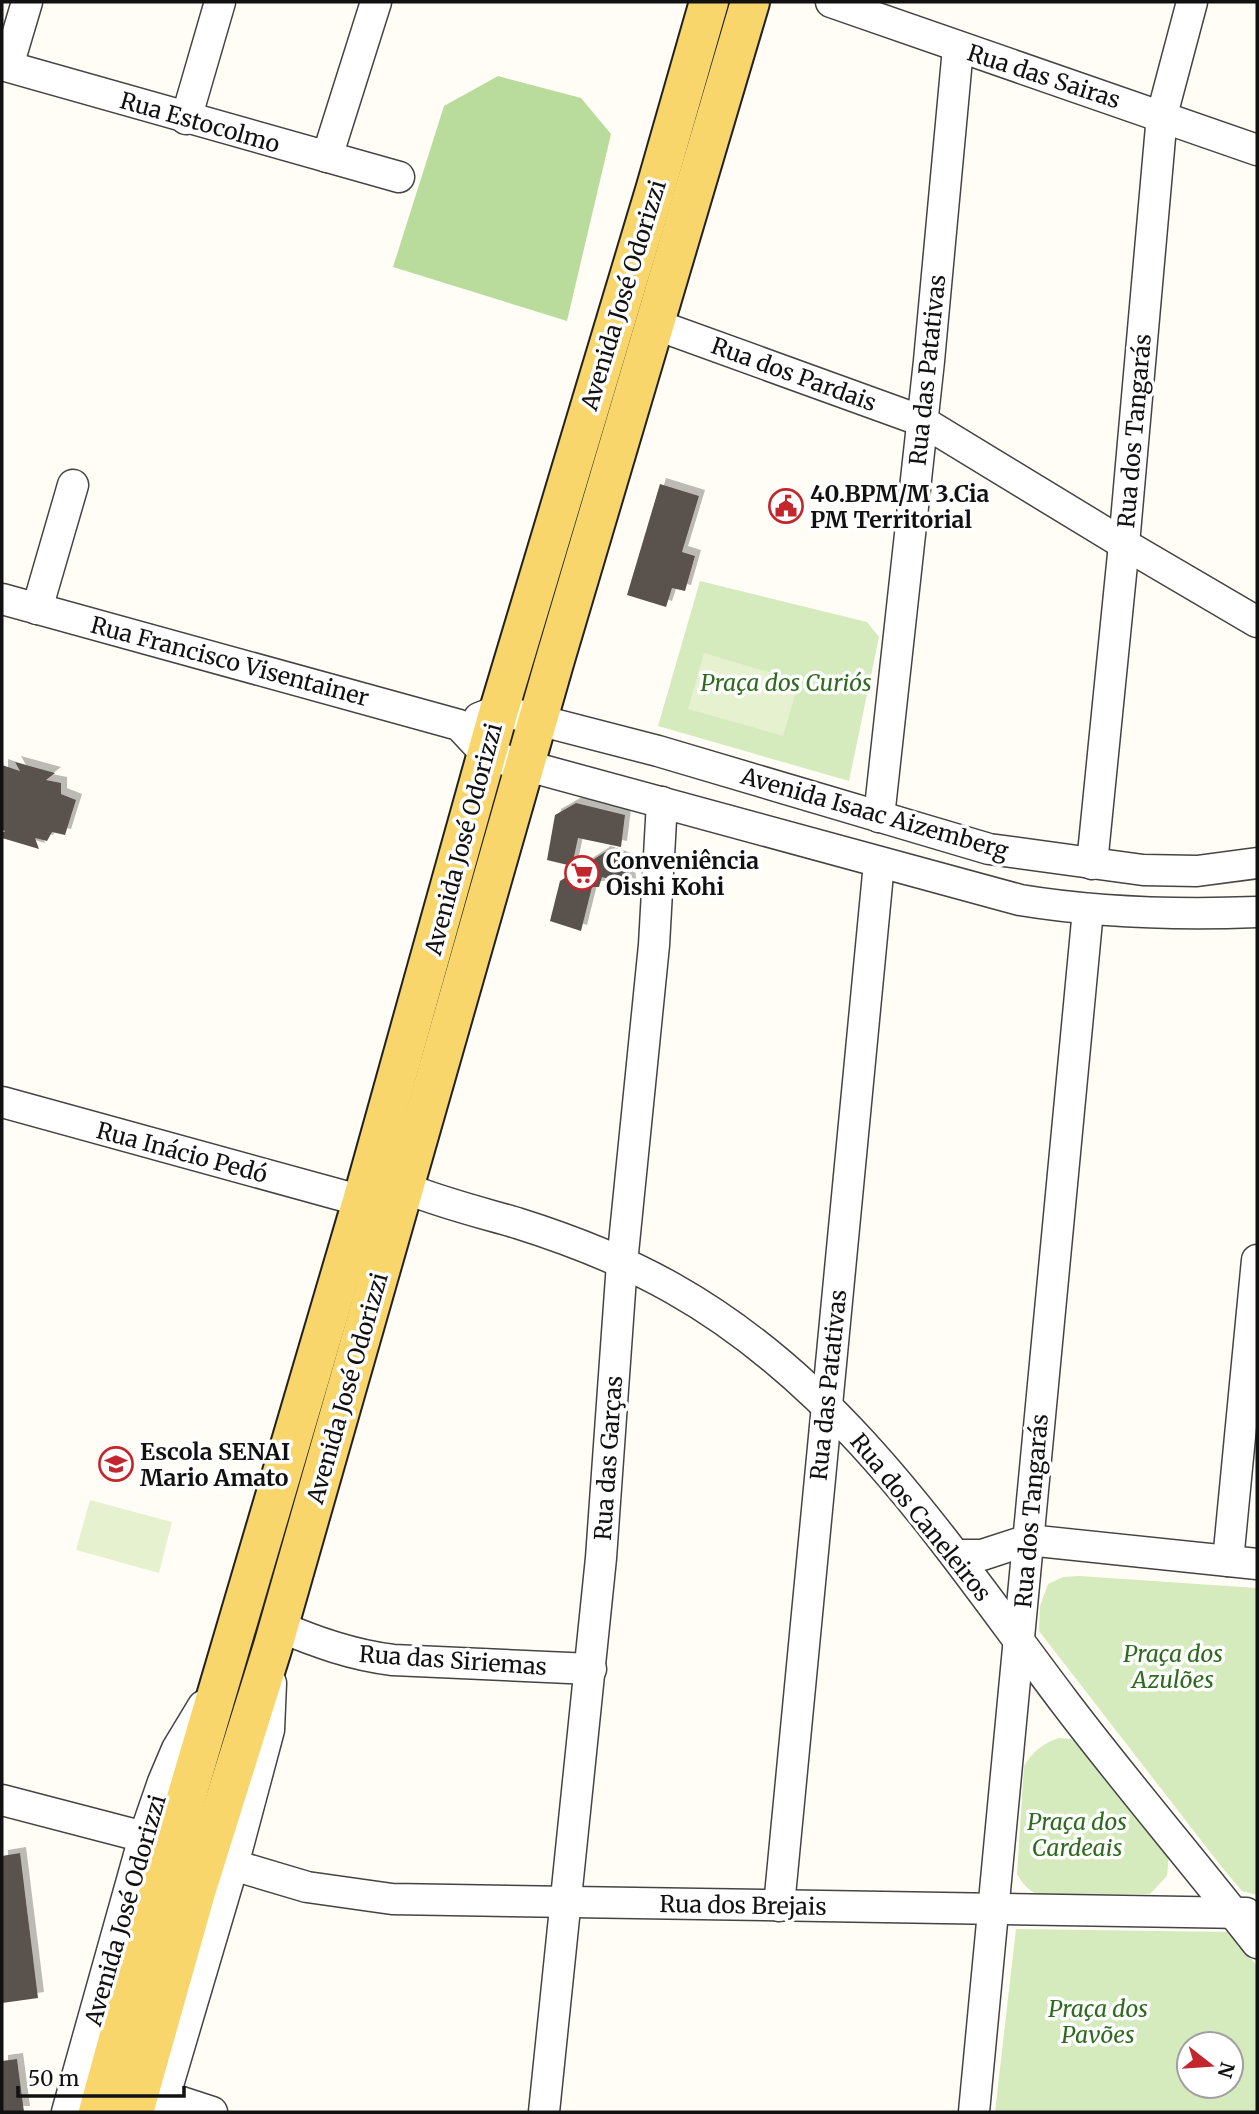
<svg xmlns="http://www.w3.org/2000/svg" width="1259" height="2114" viewBox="0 0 1259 2114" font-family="Merriweather,serif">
<defs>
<filter id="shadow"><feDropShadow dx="6" dy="-6" stdDeviation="0" flood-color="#0004"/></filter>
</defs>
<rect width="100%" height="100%" fill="#fffdf5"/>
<!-- green -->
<g fill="#d5ebbd" fill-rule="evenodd">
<polygon points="700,581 867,622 879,637 849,781 658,726"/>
<polygon points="1079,1576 1257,1588 1257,1895 1242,1891 1221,1866 1039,1631 1040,1606 1048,1584 1063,1577"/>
<path d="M1059 1738 1076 1740 1169 1853 1167 1876 1150 1894 1038 1895C1028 1890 1023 1884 1017 1874L1024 1766C1033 1751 1042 1744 1059 1738Z"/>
<path d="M1016 1929 1230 1932 1257 1966V2112H995ZM1189 2044H1231V2086H1189Z"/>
</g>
<!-- forest -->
<polygon fill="#b9dc9c" points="498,76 581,98 611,134 567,321 393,267 444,106"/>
<!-- pitch -->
<g fill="#e6f2cf">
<polygon points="704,653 799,681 783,736 688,709"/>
<polygon points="90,1500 172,1522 159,1573 76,1550"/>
</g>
<!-- building -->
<g fill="#5a524d" filter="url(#shadow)">
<polygon points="660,484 699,496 682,552 695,556 685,591 672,588 666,607 627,595"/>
<polygon points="15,762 55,773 46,780 61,783 61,794 76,800 65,835 52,832 47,841 35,838 39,849 2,838 2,833 5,831 2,830 2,765 20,771"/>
<polygon points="576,803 625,815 621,847 578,838 572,866 547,860 555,815"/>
<polygon points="605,852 628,860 630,885 602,877 599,887 592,887 581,931 550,921 560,881"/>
<polygon points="20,1853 38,1998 2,2003 2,1856"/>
<polygon points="17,2059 24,2112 2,2112 2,2061"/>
</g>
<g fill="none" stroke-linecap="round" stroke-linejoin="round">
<!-- minor casing -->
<g stroke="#444" stroke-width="33">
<g id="minor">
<polyline points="831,2 1257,150"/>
<polyline points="2,65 399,177"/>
<polyline points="8,66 27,2"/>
<polyline points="186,119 220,2"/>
<polyline points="327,157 376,2"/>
<polyline points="654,324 922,421 1124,544 1257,622"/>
<path d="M2 599 459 725 487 755 1020 900C1099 913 1178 915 1257 912"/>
<polyline points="37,609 73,485"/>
<polyline points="479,718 499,710 658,751 989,849 1143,870 1197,871 1257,863"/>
<polyline points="879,817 929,361 958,48"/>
<polyline points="1092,864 1124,544 1162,115 1192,2"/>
<polyline points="2,1102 362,1201"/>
<path d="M405 1188C442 1203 479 1212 517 1223 571 1240 625 1261 674 1289 844 1385 948 1548 1063 1700 1125 1782 1193 1861 1257 1943"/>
<polyline points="956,1555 982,1555 1028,1540 1257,1564"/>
<polyline points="1228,1561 1257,1260"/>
<path d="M278 1626C316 1642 352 1655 393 1660L591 1669"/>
<polyline points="2,1800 144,1837"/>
<polyline points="233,1865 307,1887 392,1899 1246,1913"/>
<polyline points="779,1906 879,863"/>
<polyline points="166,2097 212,2112"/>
<polyline points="67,2112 144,1837 163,1782 177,1749 203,1706"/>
<polyline points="160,2112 233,1865 269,1730 271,1683"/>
<polyline points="544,2112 601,1558 622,1263 654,945 662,802"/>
<polyline points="974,2112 1088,910"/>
</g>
</g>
<!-- major casing -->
<g stroke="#222" stroke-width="42">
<g id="major">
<polyline points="98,2112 162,1880 362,1201 499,710 656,187 709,2"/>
<polyline points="134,2112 196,1892 273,1646 554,663 750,2"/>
</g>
</g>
<!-- minor -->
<use href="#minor" stroke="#fff" stroke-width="30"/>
<!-- major -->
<use href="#major" stroke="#f9d66b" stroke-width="38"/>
</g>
<!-- icons -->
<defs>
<g id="civic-ring" transform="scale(1.75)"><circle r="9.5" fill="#fff" stroke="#c4262e" stroke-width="1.5"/><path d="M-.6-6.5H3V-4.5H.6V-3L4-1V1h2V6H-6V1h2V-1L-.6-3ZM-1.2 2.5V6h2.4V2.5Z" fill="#c4262e"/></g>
<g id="supermarket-ring" transform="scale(1.75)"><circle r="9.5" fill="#fff" stroke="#c4262e" stroke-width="1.5"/><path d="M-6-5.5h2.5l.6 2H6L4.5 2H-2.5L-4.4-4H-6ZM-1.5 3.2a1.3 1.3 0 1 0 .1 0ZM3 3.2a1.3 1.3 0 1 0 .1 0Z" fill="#c4262e"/></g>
<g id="university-ring" transform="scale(1.75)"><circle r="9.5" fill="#fff" stroke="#c4262e" stroke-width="1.5"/><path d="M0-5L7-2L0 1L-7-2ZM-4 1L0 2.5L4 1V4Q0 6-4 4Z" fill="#c4262e"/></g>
</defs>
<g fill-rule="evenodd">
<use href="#civic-ring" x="786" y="506"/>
<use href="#supermarket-ring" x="582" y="873"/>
<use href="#university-ring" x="116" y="1464"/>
</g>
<g text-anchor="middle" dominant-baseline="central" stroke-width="7" stroke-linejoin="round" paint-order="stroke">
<!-- street labels -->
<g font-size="23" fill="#111" stroke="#fff">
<text transform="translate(1044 76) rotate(18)">Rua das Sairas</text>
<text transform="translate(200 122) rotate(16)">Rua Estocolmo</text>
<text transform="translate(623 295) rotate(-73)">Avenida José Odorizzi</text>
<text transform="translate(927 370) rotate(-84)">Rua das Patativas</text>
<text transform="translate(794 374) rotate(20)">Rua dos Pardais</text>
<text transform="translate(1134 431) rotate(-85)">Rua dos Tangarás</text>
<text transform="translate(230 661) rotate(15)">Rua Francisco Visentainer</text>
<text transform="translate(875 813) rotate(16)">Avenida Isaac Aizemberg</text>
<text transform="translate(463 839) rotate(-75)">Avenida José Odorizzi</text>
<text transform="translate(182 1152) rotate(15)">Rua Inácio Pedó</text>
<text transform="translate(828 1385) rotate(-84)">Rua das Patativas</text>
<text transform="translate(347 1388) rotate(-74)">Avenida José Odorizzi</text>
<text transform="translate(608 1458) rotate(-86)">Rua das Garças</text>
<text transform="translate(1031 1511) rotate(-85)">Rua dos Tangarás</text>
<text transform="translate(921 1517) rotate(51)">Rua dos Caneleiros</text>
<text transform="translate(453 1660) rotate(4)">Rua das Siriemas</text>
<text transform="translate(743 1905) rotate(1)">Rua dos Brejais</text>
<text transform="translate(125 1910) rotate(-74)">Avenida José Odorizzi</text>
</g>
<!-- poi labels -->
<g font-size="23" font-weight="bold" fill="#111" stroke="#fff" text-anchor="start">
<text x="810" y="493">40.BPM/M 3.Cia<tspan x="810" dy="26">PM Territorial</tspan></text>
<text x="606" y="860">Conveniência<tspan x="606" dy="26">Oishi Kohi</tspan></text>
<text x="140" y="1451">Escola SENAI<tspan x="140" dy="26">Mario Amato</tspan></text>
</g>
<!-- park labels -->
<g font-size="23" font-style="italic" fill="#2f6b1f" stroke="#fff">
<text x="786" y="682">Praça dos Curiós</text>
<text x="1173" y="1653">Praça dos<tspan x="1173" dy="26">Azulões</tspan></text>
<text x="1077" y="1821">Praça dos<tspan x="1077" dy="26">Cardeais</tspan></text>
<text x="1098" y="2008">Praça dos<tspan x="1098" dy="26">Pavões</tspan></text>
</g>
</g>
<!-- border -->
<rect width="1259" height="2114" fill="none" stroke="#111111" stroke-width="7"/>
<!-- north arrow -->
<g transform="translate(1210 2065) rotate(107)"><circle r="33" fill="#ffffff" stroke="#a0a0a0" stroke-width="2"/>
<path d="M0-5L12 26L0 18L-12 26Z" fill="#c4262e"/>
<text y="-10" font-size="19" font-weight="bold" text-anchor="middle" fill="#111111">N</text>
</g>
<!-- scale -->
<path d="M18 2086v10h166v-10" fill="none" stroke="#111111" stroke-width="3.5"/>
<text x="28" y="2086" font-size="21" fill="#111111" stroke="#ffffff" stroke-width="5" paint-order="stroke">50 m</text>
</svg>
